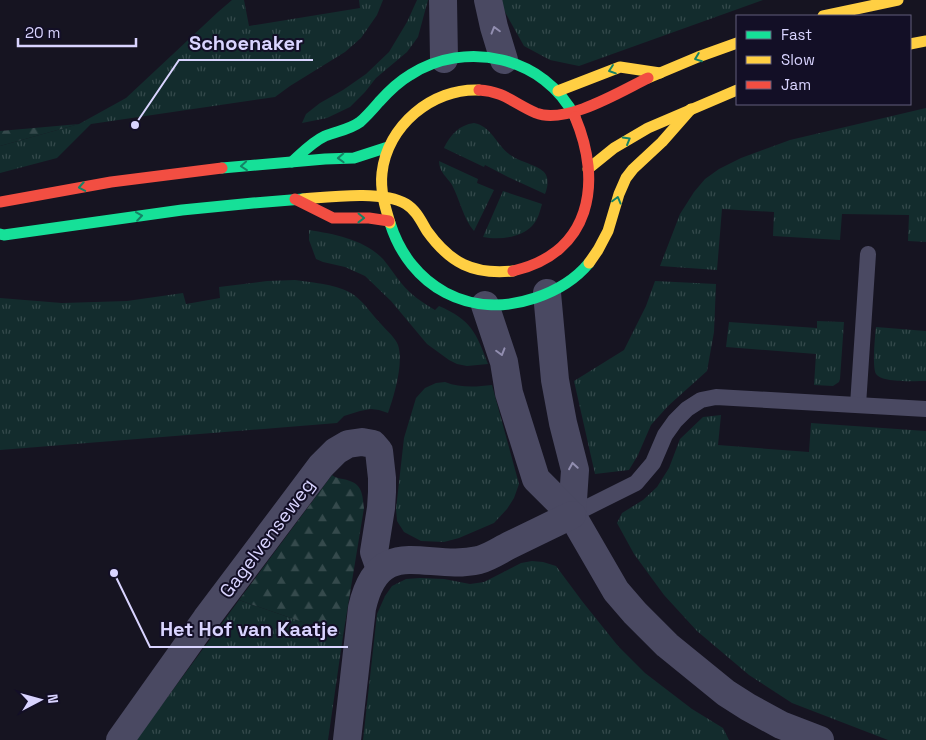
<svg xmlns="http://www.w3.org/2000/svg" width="926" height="740" viewBox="0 0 926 740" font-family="'Space Grotesk',sans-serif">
<defs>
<pattern id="grass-tufts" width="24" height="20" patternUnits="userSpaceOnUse" patternTransform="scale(1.25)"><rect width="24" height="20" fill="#132c2d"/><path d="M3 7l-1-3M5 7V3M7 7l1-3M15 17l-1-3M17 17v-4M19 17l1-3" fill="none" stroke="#354a4c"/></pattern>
<pattern id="forest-firs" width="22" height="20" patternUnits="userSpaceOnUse" patternTransform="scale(1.25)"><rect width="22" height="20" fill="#132c2d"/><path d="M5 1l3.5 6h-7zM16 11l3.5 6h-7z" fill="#354a4c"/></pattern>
</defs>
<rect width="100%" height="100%" fill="#161421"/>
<!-- grass -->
<g fill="url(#grass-tufts)">
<polygon points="232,0 244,0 249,26 360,8 359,0 383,0 377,15 361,38 345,52 290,86 275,97 91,124 57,158 0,173 0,146 79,124 126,98 218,12"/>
<polygon points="417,0 428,0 418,37 407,52 376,78 365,92 350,107 327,118 302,123 306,114 320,103 343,90 366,74 389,52 407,22"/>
<polygon points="500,0 763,0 579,66 550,60 524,46 501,5"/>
<polygon points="926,108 926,242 908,241 909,215 842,214 840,240 773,236 774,212 722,209 717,270 660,266 680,214 694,192 705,179 719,169 741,158 790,140"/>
<path d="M474 123C492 126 497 147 512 156 520 162 542 166 546 175 549 181 547 189 545 194L508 177 485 165 484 167 444 148C450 135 459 125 474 123Z"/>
<path d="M439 161 478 179 477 183 494 190 474 231C463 218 460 200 452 185 447 177 439 172 439 161Z"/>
<path d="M503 191 542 204C540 211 538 220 532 226 520 238 499 240 483 237Z"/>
<path d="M309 230C335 234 365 240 383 259 390 267 395 276 402 284 411 295 423 303 435 310L439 306C471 320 476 332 488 364L467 366 457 364 449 360 427 344 391 301 365 276 345 267 323 262 316 259 309 240Z"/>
<path d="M295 280C314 283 338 284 354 295 365 303 372 315 381 324 386 330 395 337 398 345 404 363 394 396 388 413L379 410 371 409 360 411 344 416 337 423 0 450V298L62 303 127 301 183 293 186 304 220 298 219 287 267 281Z"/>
<polygon points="655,281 716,284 714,332 707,371 668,406 651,425 638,455 629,470 595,474 574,381 624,350 646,306"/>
<polygon points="817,321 844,322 840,379 839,382 833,386 814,385 816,354 726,347 729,322 817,328"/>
<path d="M876 327 926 331V381C915 381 882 383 876 374 872 367 875 336 876 327Z"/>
<path d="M445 382C460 388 476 387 492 385L519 484 514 498 507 509 494 523 459 538 444 542 421 541 404 532 397 521 396 509 404 438 416 398 425 388 436 383Z"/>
<polygon points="721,415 718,445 809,452 811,423 926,431 926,740 888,740 792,703 749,675 697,631 664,595 634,554 617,523 622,513 643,500 657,487 669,468 680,439 703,417"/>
<polygon points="532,561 543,562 556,566 582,601 618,646 645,673 692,709 723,728 729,740 363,740 377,614 385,596 392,586 406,579 420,578 444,579 470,584 484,582 521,563"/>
<polygon points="239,600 343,636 328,740 136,740"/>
</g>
<!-- forest -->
<g fill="url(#forest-firs)">
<polygon points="79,124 0,146 0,131"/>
<path d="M332 475C336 478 338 478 343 479 362 483 362 491 364 508L343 636 239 600Z"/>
</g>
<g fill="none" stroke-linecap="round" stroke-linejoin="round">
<!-- lane -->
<g stroke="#4a4962" stroke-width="16">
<polyline points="858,405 868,254"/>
<polyline points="572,515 636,483 653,463 665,435 675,421 687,409 701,400 716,397 926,409"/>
</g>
<!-- street -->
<g stroke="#4a4962" stroke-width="28">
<polyline points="443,0 444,59"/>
<polyline points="488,0 494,27 504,60"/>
<polyline points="547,293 555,380 563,423 575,470 572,515"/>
<polyline points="485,305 504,362 509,393 536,479 572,515 616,591 635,613 667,645 726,693 748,707 781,725 820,740"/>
<polyline points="120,740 206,619 321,466 336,451 348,444 362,442 373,444 379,451 382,478 382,492 381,508 374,552 380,569"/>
<path d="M347 740 362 608C379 532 427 572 479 560 490 557 500 550 510 545 531 535 551 525 572 515"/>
</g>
<!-- fast -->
<g stroke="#16e098" stroke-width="11">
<path d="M292 162C302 153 312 142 325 136 337 131 349 130 360 122 367 116 373 109 379 102 388 92 398 82 410 75 466 39 545 57 575 117"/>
<polyline points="222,168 325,159 354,158 388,147"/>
<path d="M390 223C410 287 470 320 535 298 556 291 575 280 589 263"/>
<polyline points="0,234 4,235 182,210 253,203 303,199"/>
</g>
<!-- slow -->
<g stroke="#ffcf43" stroke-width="11">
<polyline points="823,16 898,0"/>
<polyline points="910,44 926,41"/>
<polyline points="648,78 698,57 737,43"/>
<polyline points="558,91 620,67 660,73"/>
<polyline points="588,169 614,148 648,128 737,90"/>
<path d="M303 199C329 197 383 190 406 204 416 210 421 221 427 231 450 263 473 275 513 271"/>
<path d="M390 223C385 207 380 190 382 173 387 126 432 88 479 90"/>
<polyline points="589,263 598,250 608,231 619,194 626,178 633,169 662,142 691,109"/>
</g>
<!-- jam -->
<g stroke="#f24e42" stroke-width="11">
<path d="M479 90C503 91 515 104 536 113 566 125 621 91 648 78"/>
<polyline points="295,199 333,218 369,218 389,221"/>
<polyline points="0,202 111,182 222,168"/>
<path d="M513 271C591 253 603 183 575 117"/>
</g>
</g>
<!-- one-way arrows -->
<defs><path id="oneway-chevron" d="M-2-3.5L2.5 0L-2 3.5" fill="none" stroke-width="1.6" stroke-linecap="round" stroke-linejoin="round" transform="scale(1.25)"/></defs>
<g stroke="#928eb0">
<use href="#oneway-chevron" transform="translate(495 30) rotate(-106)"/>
<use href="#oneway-chevron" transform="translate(501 352) rotate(74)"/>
<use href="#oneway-chevron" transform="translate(573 466) rotate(-99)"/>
</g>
<g stroke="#158265">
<use href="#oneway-chevron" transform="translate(698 58) rotate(159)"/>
<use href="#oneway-chevron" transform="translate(612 70) rotate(161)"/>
<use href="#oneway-chevron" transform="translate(627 140) rotate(-30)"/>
<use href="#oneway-chevron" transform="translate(341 158) rotate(178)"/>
<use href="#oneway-chevron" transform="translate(244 166) rotate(175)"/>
<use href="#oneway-chevron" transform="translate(82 187) rotate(170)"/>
<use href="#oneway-chevron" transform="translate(617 200) rotate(-75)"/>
<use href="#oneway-chevron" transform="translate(139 216) rotate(-8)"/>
<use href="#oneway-chevron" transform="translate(361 218) rotate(1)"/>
</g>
<g text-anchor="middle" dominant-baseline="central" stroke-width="4" stroke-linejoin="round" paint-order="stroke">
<!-- street labels -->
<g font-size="19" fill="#d9d4ff" stroke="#130f26">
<text transform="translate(267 538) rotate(-53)">Gagelvenseweg</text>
</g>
</g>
<!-- callouts -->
<path fill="none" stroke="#d9d4ff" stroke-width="2" d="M135 125L179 60H313M114 573L150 647H348"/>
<g fill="#d9d4ff" stroke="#130f26" stroke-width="2">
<circle cx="135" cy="125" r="5"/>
<circle cx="114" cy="573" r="5"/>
</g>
<g font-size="20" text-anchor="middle" font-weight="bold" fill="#d9d4ff" stroke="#130f26" stroke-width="4" stroke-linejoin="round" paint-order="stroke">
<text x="246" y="50">Schoenaker</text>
<text x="249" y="636">Het Hof van Kaatje</text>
</g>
<!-- legend -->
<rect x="736" y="15" width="175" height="90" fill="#130f26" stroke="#625e7d"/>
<rect x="746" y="31" width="25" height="8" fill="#16e098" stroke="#625e7d"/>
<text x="781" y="40" font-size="15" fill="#d9d4ff">Fast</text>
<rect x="746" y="56" width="25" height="8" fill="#ffcf43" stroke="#625e7d"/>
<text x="781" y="65" font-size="15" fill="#d9d4ff">Slow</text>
<rect x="746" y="81" width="25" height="8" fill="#f24e42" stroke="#625e7d"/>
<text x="781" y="90" font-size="15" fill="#d9d4ff">Jam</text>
<!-- north arrow -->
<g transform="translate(40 700) rotate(84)" stroke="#130f26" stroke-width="4" paint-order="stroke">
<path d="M0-4L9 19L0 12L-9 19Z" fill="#d9d4ff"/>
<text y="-8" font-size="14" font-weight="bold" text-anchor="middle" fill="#d9d4ff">N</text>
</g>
<!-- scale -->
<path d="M18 38v8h118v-8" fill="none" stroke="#d9d4ff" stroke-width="2.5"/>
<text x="25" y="38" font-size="15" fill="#d9d4ff" stroke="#130f26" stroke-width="4" paint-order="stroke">20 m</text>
</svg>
